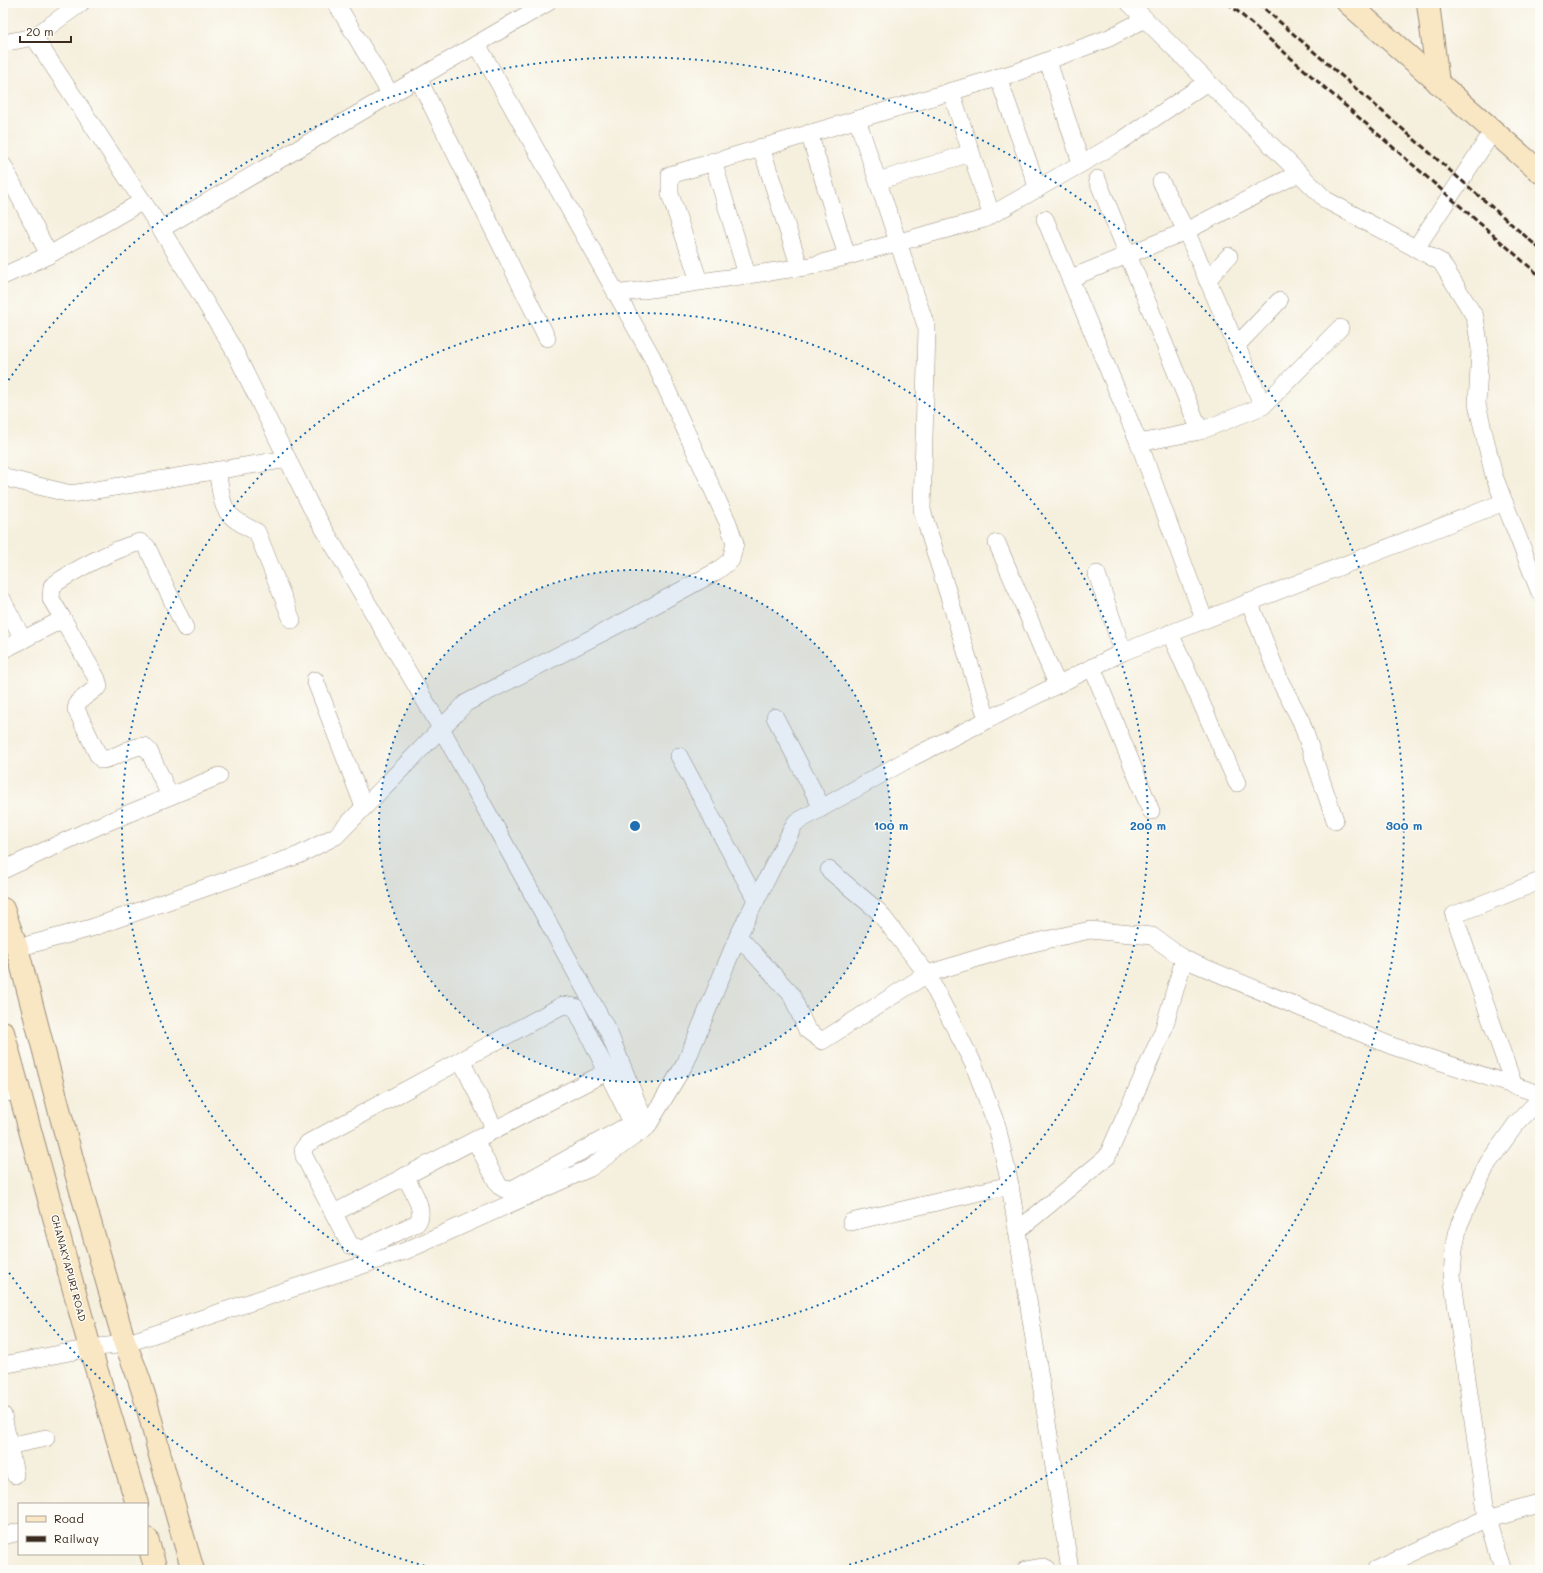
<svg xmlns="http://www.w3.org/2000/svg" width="1543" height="1573" viewBox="0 0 1543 1573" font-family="Mali,sans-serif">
<rect width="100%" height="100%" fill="#fdfcf7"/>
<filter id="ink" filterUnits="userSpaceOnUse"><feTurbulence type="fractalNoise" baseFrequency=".025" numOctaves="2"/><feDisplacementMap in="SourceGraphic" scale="8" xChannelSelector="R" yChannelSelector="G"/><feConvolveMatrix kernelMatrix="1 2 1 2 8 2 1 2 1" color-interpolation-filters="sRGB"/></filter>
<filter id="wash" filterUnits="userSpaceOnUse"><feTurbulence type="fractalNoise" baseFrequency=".012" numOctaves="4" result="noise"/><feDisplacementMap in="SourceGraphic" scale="16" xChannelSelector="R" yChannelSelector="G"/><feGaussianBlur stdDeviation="0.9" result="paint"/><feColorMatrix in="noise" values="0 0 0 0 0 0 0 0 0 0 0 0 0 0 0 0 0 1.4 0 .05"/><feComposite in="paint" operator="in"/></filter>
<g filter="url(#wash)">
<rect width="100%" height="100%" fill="#f5efdd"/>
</g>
<g filter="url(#ink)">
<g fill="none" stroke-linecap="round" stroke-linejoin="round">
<!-- street casing -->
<g stroke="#988c7e" stroke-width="18">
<g id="street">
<polyline points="336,3 391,95"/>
<polyline points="1129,3 1326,200 1441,262 1475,317 1480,349 1477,404 1494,476 1540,593"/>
<polyline points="34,37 81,3"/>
<polyline points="3,43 34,37 161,229 477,44"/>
<polyline points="1048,61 1081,163"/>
<polyline points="998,77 1038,189"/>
<polyline points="418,78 547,338"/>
<polyline points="951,91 991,214"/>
<polyline points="857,119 927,329 922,510 987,719"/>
<polyline points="809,133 847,256"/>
<polyline points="761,147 800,268"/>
<polyline points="713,161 747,275"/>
<polyline points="3,165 49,255"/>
<polyline points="1097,179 1200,431"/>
<polyline points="878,181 971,153"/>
<polyline points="1045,219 1139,443 1204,619"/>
<polyline points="161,229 234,350 311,507 441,728 608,1031 647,1127"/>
<polyline points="1416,248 1493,131"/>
<polyline points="3,276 49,255 143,201"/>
<polyline points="1071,278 1186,231 1299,173"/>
<polyline points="1207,280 1229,256"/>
<polyline points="699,281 670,194 670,175 1017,72 1109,38 1145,19"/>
<polyline points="616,294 811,266 984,219 1121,141 1207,82"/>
<polyline points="1236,346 1279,301"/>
<polyline points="1263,406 1340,328"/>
<polyline points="1139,443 1200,431 1263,406 1186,231 1161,182"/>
<path d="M217 470C224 508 219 514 257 532L292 620"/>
<polyline points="3,475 6,478 71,494 288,459"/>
<polyline points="997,543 1057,684"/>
<polyline points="1097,574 1123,652"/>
<polyline points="3,601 23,640"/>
<polyline points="1249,601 1280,681 1301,721 1335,820"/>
<path d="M63 619 51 599 52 586C75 569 113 550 140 542L147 547 185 628"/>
<polyline points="1170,633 1237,783"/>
<path d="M3 650 63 619 97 679 99 686 78 702 76 709 98 755 102 760C117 758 129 746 144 746L149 751 170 796"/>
<polyline points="1092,667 1151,811"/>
<polyline points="315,680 364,807"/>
<polyline points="775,717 822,808"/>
<polyline points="679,756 756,900"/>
<polyline points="3,870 96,827 219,776"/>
<polyline points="829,870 878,911 927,974 974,1065 997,1126 1010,1185 1070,1570"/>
<polyline points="738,936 791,994 807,1030 822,1041 927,974 1007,949 1090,930 1152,936 1184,959 1392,1046 1540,1094"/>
<polyline points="17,948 91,928 299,855 336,836 466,703 629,619 717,571 731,560 735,543 728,523 652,357 477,44 547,3"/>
<polyline points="461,1060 495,1130"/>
<polyline points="1514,1086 1454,915 1540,881"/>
<polyline points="3,1094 19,1089"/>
<path d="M405 1176C411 1189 427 1210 417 1223L362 1249 350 1245 304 1156 303 1149 308 1143 563 1005 575 1007 629 1116V1121L627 1126 511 1190 504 1189 499 1186 475 1140"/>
<polyline points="334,1213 616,1067"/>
<polyline points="851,1222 1010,1185"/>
<polyline points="1017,1231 1107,1157 1163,1031 1184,959"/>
<polyline points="3,1365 90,1348 125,1344 405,1251 590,1168 647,1127 686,1062 738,936 795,823 905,761 1123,652 1504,502"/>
<polyline points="3,1415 15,1475"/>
<polyline points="3,1447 46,1438"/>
<polyline points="3,1536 19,1532"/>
<polyline points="1025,1570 1042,1567 1048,1570"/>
<polyline points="1376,1570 1487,1518 1540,1504"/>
<polyline points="1502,1570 1487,1518 1452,1275 1454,1249 1459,1225 1478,1183 1488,1163 1516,1124 1540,1099"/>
</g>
</g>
<!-- secondary casing -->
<g stroke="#988c7e" stroke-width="24">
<g id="secondary">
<polyline points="1348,3 1540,172"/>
<polyline points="1428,3 1438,83"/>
<path d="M3 909 17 948 75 1170 125 1344C141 1378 150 1415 159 1452 170 1491 181 1531 193 1570"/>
<polyline points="3,1032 90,1348 137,1504"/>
<polyline points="147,1539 156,1570"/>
</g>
</g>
<!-- street -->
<use href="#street" stroke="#fff" stroke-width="17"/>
<!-- secondary -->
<use href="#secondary" stroke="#f9e7c3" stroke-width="22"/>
<!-- rail -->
<g stroke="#3b2a1e" stroke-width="3" stroke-dasharray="6 3" stroke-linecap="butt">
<polyline points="1228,3 1540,276"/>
<polyline points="1258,3 1540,249"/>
</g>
</g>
</g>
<!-- distance rings -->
<circle cx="635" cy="826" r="256" fill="#1f6fb2" fill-opacity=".12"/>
<g fill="none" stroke="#1f6fb2" stroke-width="2" stroke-dasharray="2 4">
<circle cx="635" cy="826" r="256"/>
<circle cx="635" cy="826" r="513"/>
<path d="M436 1569A769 769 0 0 1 5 1267M5 385A769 769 0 1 1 834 1569"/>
</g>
<g text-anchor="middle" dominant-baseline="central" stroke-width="3" stroke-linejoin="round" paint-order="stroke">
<!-- street labels -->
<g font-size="10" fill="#3b2a1e" stroke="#fdfcf7">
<text transform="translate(69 1268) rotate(75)">CHANAKYAPURI ROAD</text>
</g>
</g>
<circle cx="635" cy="826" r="6" fill="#1f6fb2" stroke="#fdfcf7" stroke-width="2"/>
<g font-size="12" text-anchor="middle" font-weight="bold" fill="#1f6fb2" stroke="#fdfcf7" stroke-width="3" stroke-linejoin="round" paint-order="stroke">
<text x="891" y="830">100 m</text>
<text x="1148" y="830">200 m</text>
<text x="1404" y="830">300 m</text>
</g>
<!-- margin -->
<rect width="1543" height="1573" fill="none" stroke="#fdfcf7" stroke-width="16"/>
<!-- legend -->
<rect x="18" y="1503" width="130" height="52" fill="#fdfcf7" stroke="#afa8a0"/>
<rect x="26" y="1516" width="20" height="6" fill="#f9e7c3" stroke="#afa8a0"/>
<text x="54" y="1523" font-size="12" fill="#3b2a1e">Road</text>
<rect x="26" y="1536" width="20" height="6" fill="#3b2a1e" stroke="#afa8a0"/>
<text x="54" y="1543" font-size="12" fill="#3b2a1e">Railway</text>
<!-- scale -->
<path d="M20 36v6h51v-6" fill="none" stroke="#3b2a1e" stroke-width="2"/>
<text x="26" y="36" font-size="12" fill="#3b2a1e" stroke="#fdfcf7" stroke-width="3" paint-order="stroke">20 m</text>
</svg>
